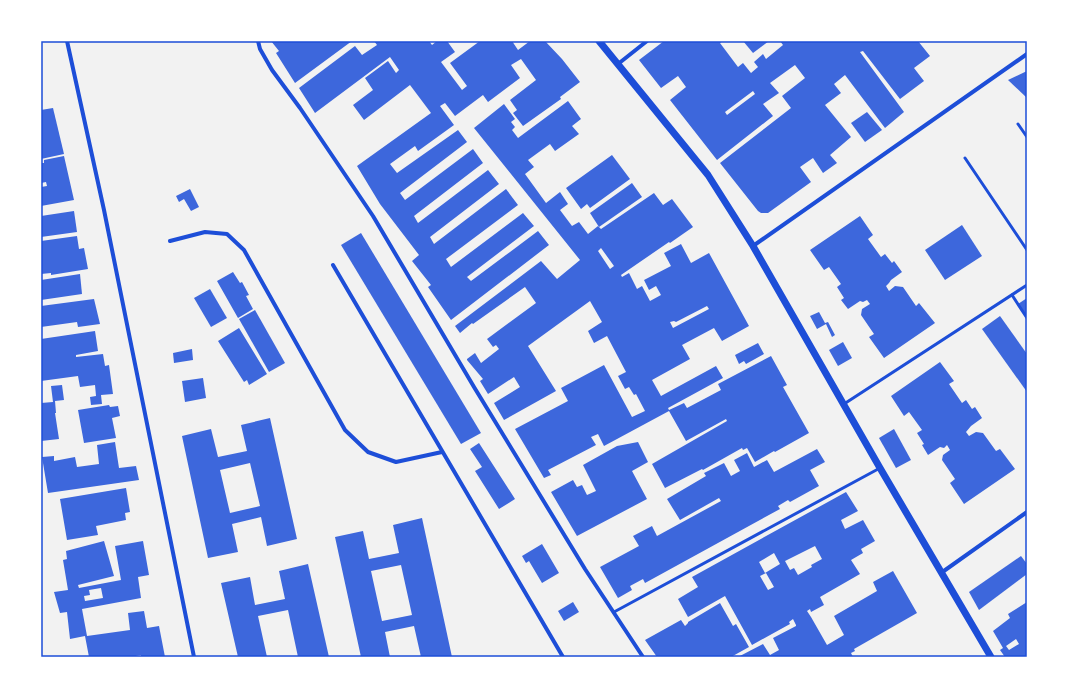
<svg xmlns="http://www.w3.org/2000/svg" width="1068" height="698" viewBox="0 0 1068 698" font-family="'IBM Plex Sans',sans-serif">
<rect width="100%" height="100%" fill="#f2f2f2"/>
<!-- building -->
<g fill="#3d67dc" fill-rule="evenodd">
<polygon points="271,41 352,41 295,83 276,53 279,51"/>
<polygon points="374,41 429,41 432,45 437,41 447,41 455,52 441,62 462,90 467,86 450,63 480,41 512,41 518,50 530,41 545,41 562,59 580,82 560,97 561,99 523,126 513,113 517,110 510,100 536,80 521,59 511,65 520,78 488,102 483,95 455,116 445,103 440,106 454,125 418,151 415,146 390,164 397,173 458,130 467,142 400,193 405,200 473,149 483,163 414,216 418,223 488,170 499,184 430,237 434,244 506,189 518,205 446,259 451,267 523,213 534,226 467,277 471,281 538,231 549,245 451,320 428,287 431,285 412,261 419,255 380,204 357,166 431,113 410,85 364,120 353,105 373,90 365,78 388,61 396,73 399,70 390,57 315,113 299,88 355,46 362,55 377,45"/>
<path d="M664 41H723L720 43 738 67 743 63 751 73 758 67 754 62 763 54 766 59 783 45 780 41H918L930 56 914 68 924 81 900 99 863 51 860 52 904 112 885 128 845 75 834 84 841 93 825 105 851 137 830 155 837 163 823 173 813 158 800 167 811 182 768 213H761L758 211 720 163 791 108 782 96 805 78 795 65 770 83 779 93 763 104 773 116 717 160 670 100 686 87 678 76 661 88 639 60ZM753 91 755 94 727 115 725 112Z"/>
<polygon points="743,41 769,41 753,53"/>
<polygon points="1027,71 1027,98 1008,80"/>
<path d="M568 101 581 119 572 126 579 134 555 151 550 144 528 160 534 167 525 174 546 203 560 192 568 204 560 210 572 226 579 222 588 234 598 226 601 229 654 193 663 205 672 199 693 227 670 243 669 242 621 275 622 277 629 273 637 289 642 286 650 301 661 295 656 286 649 290 644 280 671 266 664 253 681 244 691 263 709 253 749 326 722 341 714 328 682 345 690 359 652 380 661 396 716 366 723 378 668 408 669 410 684 403 687 408 721 390 718 384 771 356 787 385 783 387 809 433 775 452 774 451 755 462 747 448 743 450 742 448 703 470 702 469 665 488 652 464 727 421 726 419 686 441 669 411 604 446 598 434 591 437 596 445 548 470 551 475 544 478 515 429 568 401 561 388 604 365 632 417 645 411 636 394 634 395 629 387 625 389 618 376 626 372 607 336 594 343 588 331 602 322 590 301 528 346 556 391 504 420 494 403 520 387 514 377 488 394 480 381 483 379 467 360V359L475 353 481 363 499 349 496 345 493 347 487 339 536 303 525 287 473 324 472 323 460 333 455 326 541 261 557 279 580 260 474 128 504 104 515 119 511 122 515 127 512 130 518 138ZM601 248 614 266 610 269 598 251ZM707 306 709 309 673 328 670 322 674 321 676 322Z"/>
<polygon points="53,108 64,154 41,159 41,110"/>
<polygon points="867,112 882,130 865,142 851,123"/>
<polygon points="612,155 630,179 590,208 587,204 581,209 566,188"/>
<polygon points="64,156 74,200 41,206 41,187 47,186 46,182 41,183 41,163 44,163 44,160"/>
<polygon points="632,183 642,197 599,227 590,213"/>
<polygon points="190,189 199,207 191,211 184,199 179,202 176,196"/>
<polygon points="74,211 77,232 41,237 41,216"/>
<polygon points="860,216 873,235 868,239 881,257 885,254 892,263 894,261 902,272 891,280 889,283 886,286 889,291 895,286 903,287 916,306 919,303 935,323 884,358 869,337 874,334 861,315 862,309 870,304 867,300 863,302 860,301 848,309 841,300 844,298 837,287 841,284 829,267 824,270 810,250"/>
<polygon points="962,225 982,256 945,280 925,250"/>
<polygon points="361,233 481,433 461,444 341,245"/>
<polygon points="77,236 79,249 84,248 88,269 51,275 51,273 41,274 41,241"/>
<polygon points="233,272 240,283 242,282 249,295 246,296 253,309 238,318 217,281"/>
<polygon points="80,274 82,294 41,300 41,280"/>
<polygon points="210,289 227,318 211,327 194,298"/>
<polygon points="1027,298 1027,317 1018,304"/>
<polygon points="94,299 100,324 78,327 77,322 41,327 41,306"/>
<polygon points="255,310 285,363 269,372 239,319"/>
<polygon points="819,312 825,323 828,322 835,335 832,337 826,324 817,329 810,316"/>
<polygon points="1000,316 1027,354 1027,392 982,329"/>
<polygon points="239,328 267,374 249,385 247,380 244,382 218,341"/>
<polygon points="95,331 98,351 76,355 76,357 103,354 105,366 109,365 113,394 101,395 102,404 91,405 90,397 96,396 95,385 80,387 78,376 41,381 41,339"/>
<polygon points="843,342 852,358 838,366 829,350"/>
<polygon points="758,343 764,354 746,364 744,361 739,364 735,355"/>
<polygon points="192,349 193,360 174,363 173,353"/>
<polygon points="940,362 954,381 949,384 962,403 966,400 972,409 975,407 982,418 971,426 966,432 969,436 976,432 983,433 996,451 1000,449 1015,469 964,504 950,483 955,479 942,460 943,455 950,450 947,445 944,448 940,447 928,455 922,445 924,444 917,433 922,430 909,412 904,416 891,396"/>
<polygon points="203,378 206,398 185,402 182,381"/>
<polygon points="62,385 64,400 55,401 56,413 55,413 59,439 41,441 41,403 53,402 51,386"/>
<polygon points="109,405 110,407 118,406 120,416 112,418 116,438 84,443 78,410"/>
<path d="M270 418 297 539 267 546 261 517 232 524 238 552 208 558 182 436 211 429 218 457 247 451 241 425ZM250 463 260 506 230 513 220 470Z"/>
<polygon points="894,429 911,460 896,468 879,438"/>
<polygon points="115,442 119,468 136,466 139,480 48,493 42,457 54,456 54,461 75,457 77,467 99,464 97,445"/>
<polygon points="638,442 648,462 632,471 647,499 577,536 551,492 573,480 577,487 582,485 587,495 596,491 583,465 617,446"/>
<polygon points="479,443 515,499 499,509 475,471 482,467 470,449"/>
<polygon points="817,449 825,462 810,470 819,486 790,502 788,500 778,506 780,509 645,583 643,579 630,586 632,590 618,598 600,567 639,546 633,536 652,526 657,536 721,501 719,498 680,520 667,499 706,476 704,473 724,463 731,476 740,471 734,460 747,453 754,467 767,460 774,472"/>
<polygon points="126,488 130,512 125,513 126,520 96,526 98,535 67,540 60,499"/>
<path d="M846 492 858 511 841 520 845 529 863 520 875 541 861 549 863 553 851 560 860 574 820 597 824 605 811 612 810 609 807 611 811 617 827 645 844 635 834 616 877 591 873 582 893 571 917 613 854 649 855 651 851 653 853 657H738L763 644 770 655 779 650 773 638 796 626V625L793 619 789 622 790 624 752 645 725 596 688 617 678 599 698 587 692 577ZM815 546 822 559 811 565 812 567 798 575 794 568 790 570 785 561ZM774 553 780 564 765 573 759 562ZM766 573 774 587 768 590 760 576Z"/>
<path d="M422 518 452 657H421L414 626 385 632 390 657H361L335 537 363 531 369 559 399 553 393 525ZM401 565 412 615 382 621 371 571Z"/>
<path d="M104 541 114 576 78 585 79 588 121 580 115 546 143 541 149 575 138 577 141 598 82 609 87 636 130 630 128 613 144 611 147 628 159 626 165 657H141V655L130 657H89L85 636 70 639 67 612 60 613 54 592 68 590 63 560 67 559 66 551ZM101 588 103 598 85 601 84 596 90 595 89 590Z"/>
<polygon points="542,544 559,573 542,583 529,561 526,563 522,556"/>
<polygon points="1021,556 1027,564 1027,574 979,610 969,592"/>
<polygon points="308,564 329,657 298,657 288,610 258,616 267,657 238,657 221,583 250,577 255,605 285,599 279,571"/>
<polygon points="573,602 579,612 564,621 558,611"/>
<path d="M1027 602V657H1005L1000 650 1003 648 993 631 1010 618 1008 614ZM1016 639 1019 644 1009 650 1006 646Z"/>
<polygon points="720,603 733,626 736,624 749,647 731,657 657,657 645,640 681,620 685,626 688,623 688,622"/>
</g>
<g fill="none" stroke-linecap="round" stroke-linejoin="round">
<!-- service -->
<g stroke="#1d4ed8" stroke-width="3">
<polyline points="1018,124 1027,137"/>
<polyline points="965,158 1027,250"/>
<polyline points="1012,295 1027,318"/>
<polyline points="844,404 1027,285"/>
<polyline points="614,612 880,468"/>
</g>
<!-- minor -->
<g stroke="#1d4ed8" stroke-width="4">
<polyline points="67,41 104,210 194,657"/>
<polyline points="258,41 260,49 272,70 300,108 373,216 474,387 585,569 643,657"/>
<polyline points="618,64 647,41"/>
<polyline points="170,241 205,232 227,234 244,250 345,430 368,452 396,462 442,452"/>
<polyline points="753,246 1027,54"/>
<polyline points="333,265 563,657"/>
<polyline points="941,573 1027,512"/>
</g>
<!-- tertiary -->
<polyline stroke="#1d4ed8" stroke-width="7" points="599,41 708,175 753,246 880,468 991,657"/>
</g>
<!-- border -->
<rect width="1068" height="698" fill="none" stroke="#ffffff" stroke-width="84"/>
<rect x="42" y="42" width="984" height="614" fill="none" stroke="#1d4ed8" stroke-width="1.5"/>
</svg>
